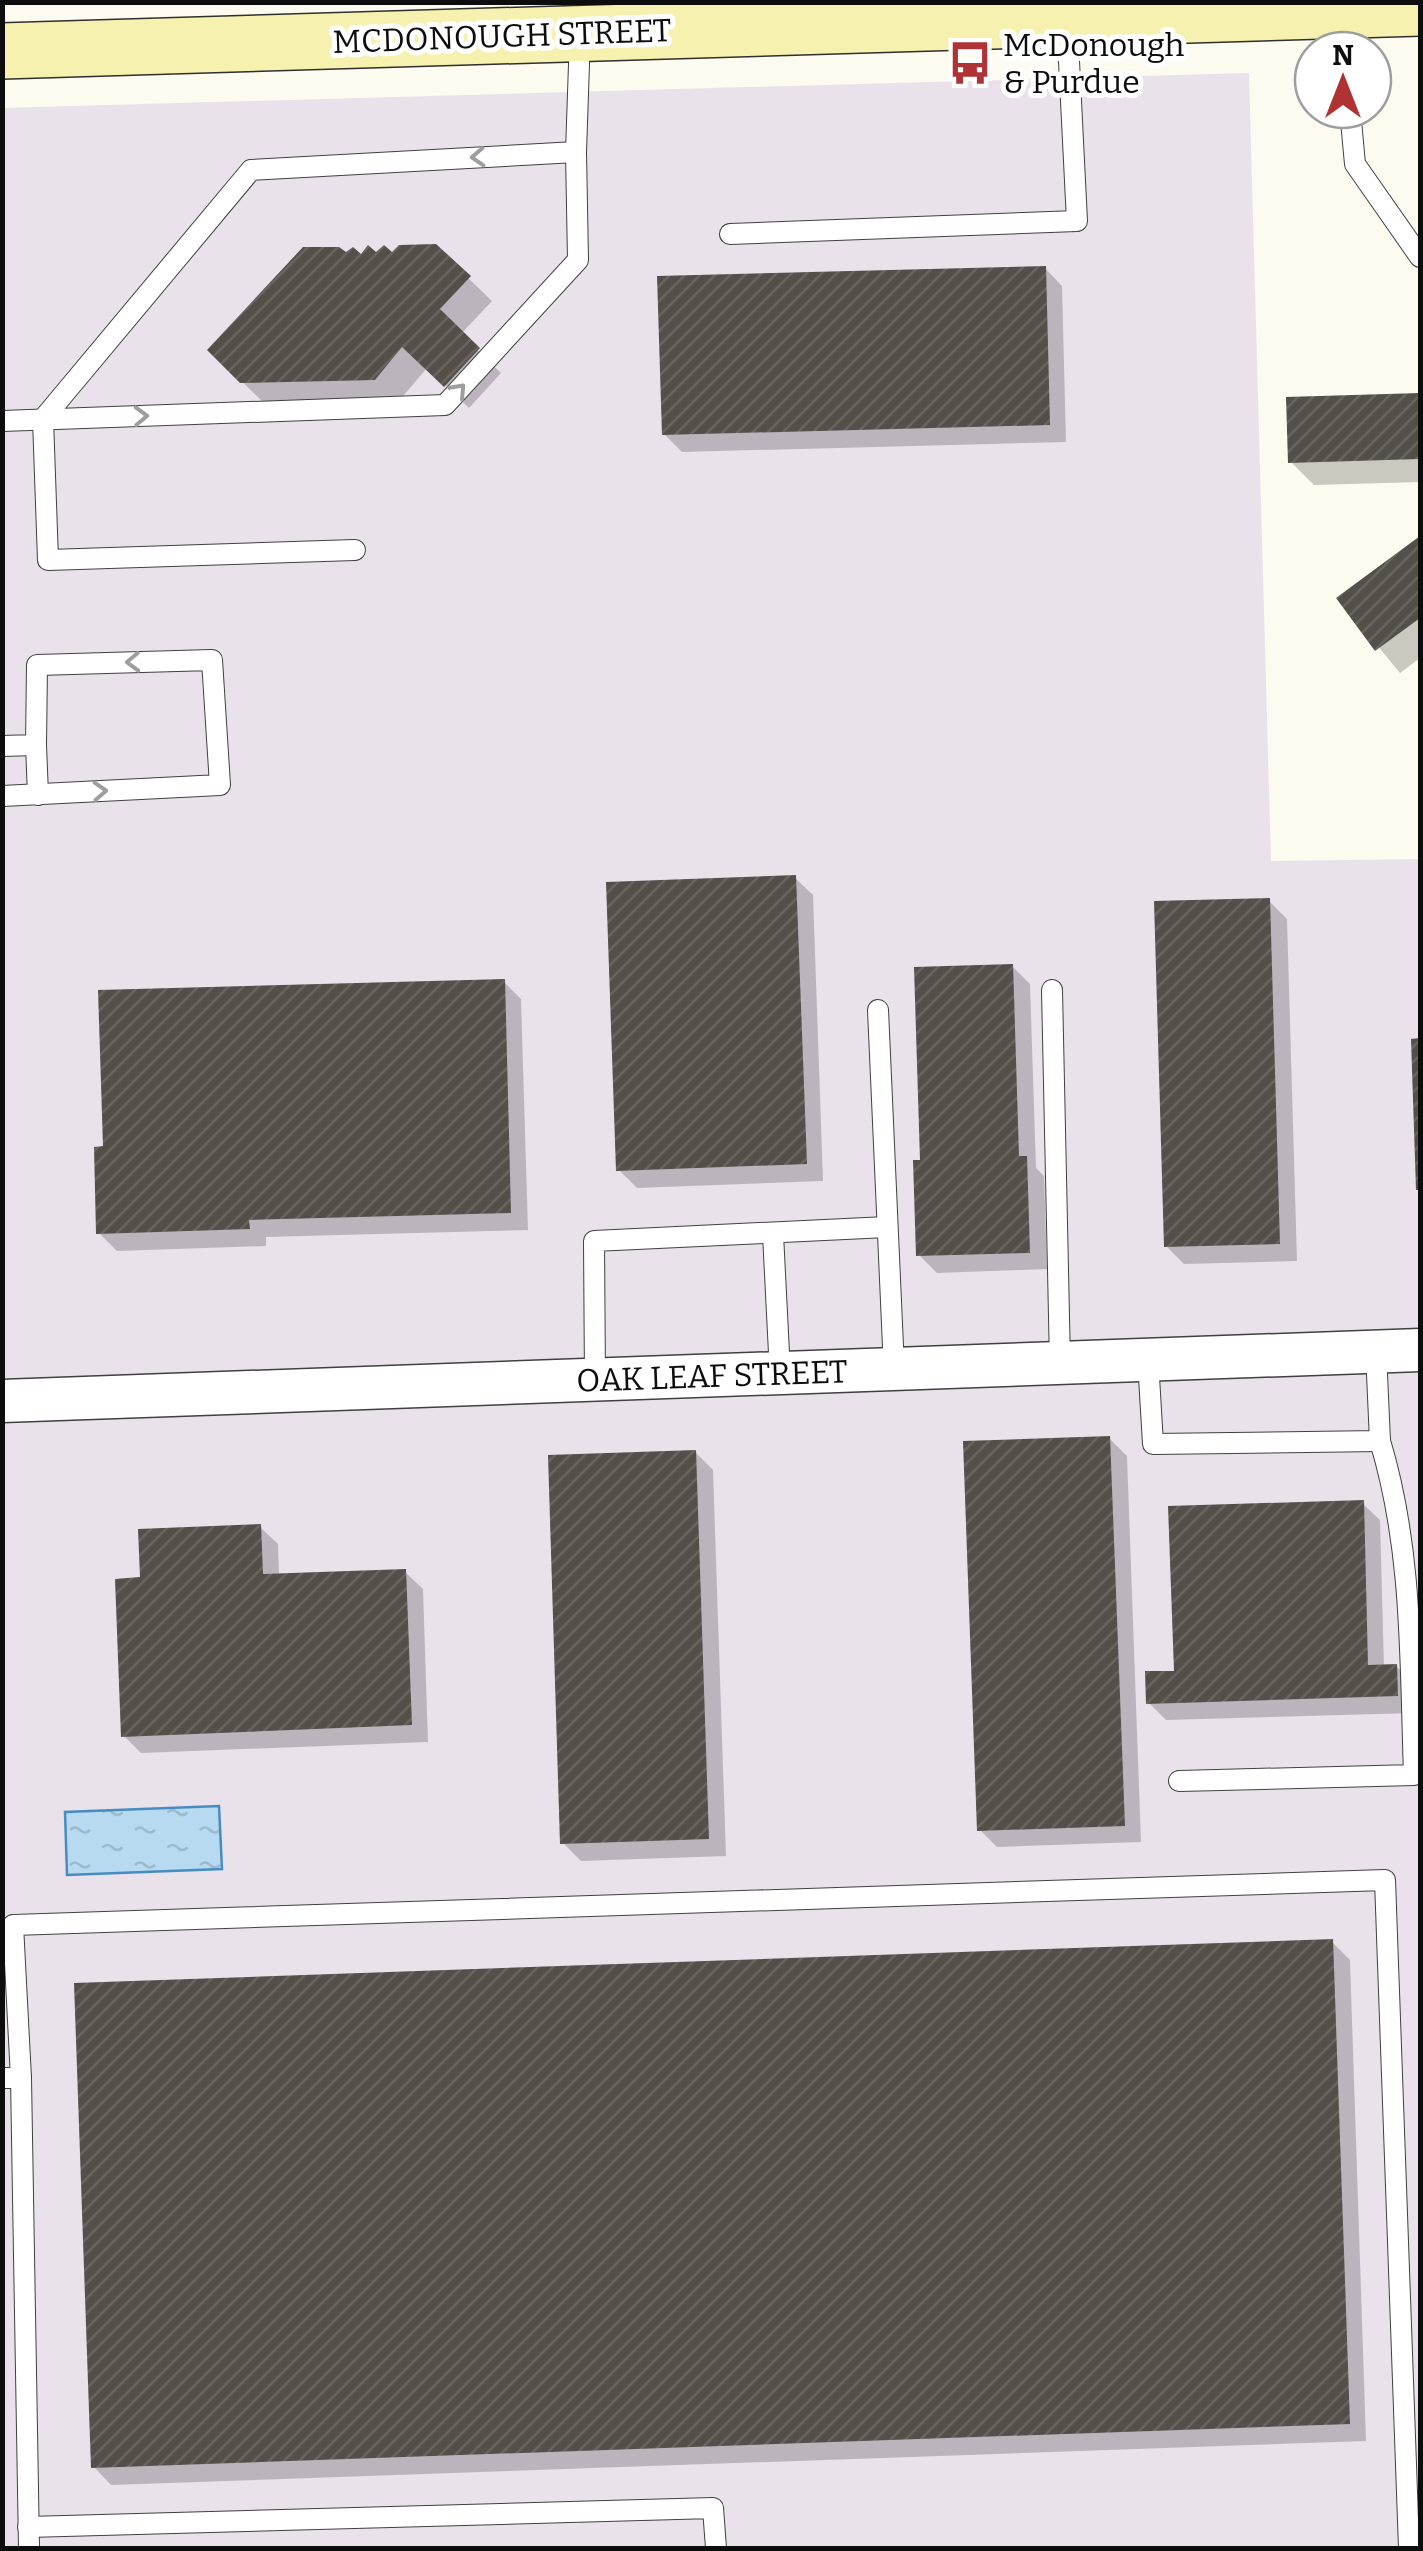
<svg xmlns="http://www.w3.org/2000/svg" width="1423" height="2551" viewBox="0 0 1423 2551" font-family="Bitter,serif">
<defs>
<pattern id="water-ripples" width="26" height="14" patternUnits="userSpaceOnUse" patternTransform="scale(2.5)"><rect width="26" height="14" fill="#b8daf0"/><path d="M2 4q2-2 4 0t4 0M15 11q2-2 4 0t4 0" fill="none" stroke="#9dbacd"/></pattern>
<pattern id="building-hatch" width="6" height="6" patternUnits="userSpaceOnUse" patternTransform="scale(2.5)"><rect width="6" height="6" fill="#554f4a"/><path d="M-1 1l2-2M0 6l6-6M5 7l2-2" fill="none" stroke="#686460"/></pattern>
</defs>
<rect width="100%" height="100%" fill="#fdfbef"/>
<!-- industrial -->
<polygon fill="#eae2eb" points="1249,73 1271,861 1420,859 1420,2548 3,2548 2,108"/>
<!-- water -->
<polygon fill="url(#water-ripples)" stroke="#468cc0" stroke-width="2.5" points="219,1806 222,1869 67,1875 65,1812"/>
<!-- shadow -->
<g fill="#0003">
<polygon points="435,246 492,301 461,334 501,373 469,408 427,368 398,402 266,405 210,350 346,255 393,256"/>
<polygon points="1045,268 1062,286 1066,442 682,452 664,434"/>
<polygon points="1420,395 1420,482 1314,485 1291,462 1289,399"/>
<polygon points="1420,539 1420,658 1400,673 1339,599"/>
<polygon points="795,878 813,895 823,1181 637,1188 619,1170"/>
<polygon points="1269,901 1287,919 1297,1261 1184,1264 1166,1246"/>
<polygon points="1012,966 1030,984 1036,1168 1044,1176 1047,1269 937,1273 919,1255 923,1162"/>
<polygon points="504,982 521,999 528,1230 266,1237 266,1246 117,1251 99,1233"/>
<polygon points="1414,1041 1420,1041 1420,1191 1418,1189"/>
<polygon points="1109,1438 1127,1456 1141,1842 997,1847 980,1830"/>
<polygon points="695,1452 713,1470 726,1856 581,1861 563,1843"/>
<polygon points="1362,1503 1380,1520 1384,1667 1396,1666 1414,1684 1415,1713 1166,1720 1149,1703"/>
<polygon points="260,1527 278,1544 279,1576 405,1572 423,1589 428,1742 141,1753 124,1736"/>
<polygon points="1332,1942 1350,1960 1366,2441 111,2485 94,2467"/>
</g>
<!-- building -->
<g fill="url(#building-hatch)">
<polygon points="436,244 471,276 440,309 480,348 444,387 402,347 375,380 240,383 207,350 303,247 339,247 346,252 353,247 361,254 368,245 376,252 384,245 392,252 399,245"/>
<polygon points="1046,266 1050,425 662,435 657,276"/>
<polygon points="1420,393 1420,459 1288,463 1286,397"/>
<polygon points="1420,536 1420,618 1375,651 1336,598"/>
<polygon points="796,875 807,1164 616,1171 606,882"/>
<polygon points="1270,898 1280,1244 1164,1247 1154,901"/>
<polygon points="1013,964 1019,1156 1027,1156 1030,1253 916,1256 913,1160 920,1160 914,967"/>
<polygon points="505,979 511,1213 249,1220 250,1229 96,1234 94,1147 103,1146 98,990"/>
<polygon points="1420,1038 1420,1190 1416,1190 1411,1039"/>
<polygon points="1110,1436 1125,1826 977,1831 963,1441"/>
<polygon points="696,1450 709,1839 560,1844 548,1455"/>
<polygon points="1364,1500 1368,1665 1397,1664 1398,1696 1146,1704 1145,1671 1174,1671 1168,1506"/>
<polygon points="261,1524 263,1574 406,1569 412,1725 121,1737 115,1579 140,1577 138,1529"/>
<polygon points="1333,1939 1350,2424 91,2468 74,1983"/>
</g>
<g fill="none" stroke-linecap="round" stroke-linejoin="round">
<!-- lane casing -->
<g stroke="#404040" stroke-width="22">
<g id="lane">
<polyline points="1342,12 1345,50"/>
<polyline points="1350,110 1355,164 1420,257"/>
<polyline points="730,234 1077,221 1069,61 1057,19"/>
<polyline points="2,421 445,405 578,260 576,152 580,35"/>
<polyline points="355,550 48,560 43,419 251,170 576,152"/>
<polyline points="36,745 38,795"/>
<polyline points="2,746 36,745 37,665 212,660 220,785 2,796"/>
<polyline points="1052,990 1060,1363"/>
<polyline points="878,1010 894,1369"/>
<polyline points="773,1234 780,1373"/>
<polyline points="1148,1360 1153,1444 1380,1441 1376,1352"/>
<polyline points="595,1380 594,1241 887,1227"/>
<path d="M1179 1781 1414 1775C1410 1662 1413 1550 1380 1441"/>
<polyline points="2,2078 21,2078 13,1925 1385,1880 1409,2548"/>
<polyline points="21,2078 29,2548"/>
<polyline points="28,2527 713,2508 716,2548"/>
</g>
</g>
<!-- street casing -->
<g stroke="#404040" stroke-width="45">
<polyline id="street" points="2,1401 1420,1350"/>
</g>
<!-- secondary casing -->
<g stroke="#2f2f2f" stroke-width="58">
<polyline id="secondary" points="2,51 1420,8"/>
</g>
<!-- lane -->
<use href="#lane" stroke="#fff" stroke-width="20"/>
<!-- street -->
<use href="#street" stroke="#fff" stroke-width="42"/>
<!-- secondary -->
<use href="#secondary" stroke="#f7f1b0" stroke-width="55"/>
</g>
<!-- one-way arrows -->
<defs><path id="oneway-chevron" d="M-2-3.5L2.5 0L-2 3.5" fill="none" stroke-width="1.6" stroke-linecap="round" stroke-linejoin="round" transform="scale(2.5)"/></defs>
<g stroke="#9e9e9e">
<use href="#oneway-chevron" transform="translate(478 157) rotate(177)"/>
<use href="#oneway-chevron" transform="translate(459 390) rotate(-47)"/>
<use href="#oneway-chevron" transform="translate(141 416) rotate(-2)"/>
<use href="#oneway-chevron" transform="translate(133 662) rotate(178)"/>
<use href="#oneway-chevron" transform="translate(100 791) rotate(-3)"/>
</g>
<!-- icons -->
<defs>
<g id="bus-bare" transform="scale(3.45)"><path d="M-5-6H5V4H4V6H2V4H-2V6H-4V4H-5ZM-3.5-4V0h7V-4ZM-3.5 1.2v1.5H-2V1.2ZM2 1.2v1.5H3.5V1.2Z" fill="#af3335" stroke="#fff" stroke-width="2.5" paint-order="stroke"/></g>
</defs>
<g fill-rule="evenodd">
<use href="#bus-bare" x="970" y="63"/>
</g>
<g text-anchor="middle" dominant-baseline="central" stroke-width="10" stroke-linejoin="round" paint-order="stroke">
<!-- street labels -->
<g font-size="32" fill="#0d0d0d" stroke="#fff">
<text transform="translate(502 36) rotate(-2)">MCDONOUGH STREET</text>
<text transform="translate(712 1376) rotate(-2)">OAK LEAF STREET</text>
</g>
<!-- poi labels -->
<g font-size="32" fill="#0d0d0d" stroke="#fff" text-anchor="start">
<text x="1003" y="45">McDonough<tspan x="1003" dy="37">&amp; Purdue</tspan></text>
</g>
</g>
<!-- border -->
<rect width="1423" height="2551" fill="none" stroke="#0d0d0d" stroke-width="10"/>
<!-- north arrow -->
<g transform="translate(1343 80)"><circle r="48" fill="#ffffff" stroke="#9e9e9e" stroke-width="2.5"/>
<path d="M0-8L18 38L0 25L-18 38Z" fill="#af3335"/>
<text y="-15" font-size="28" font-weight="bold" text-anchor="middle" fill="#0d0d0d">N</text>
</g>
</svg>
